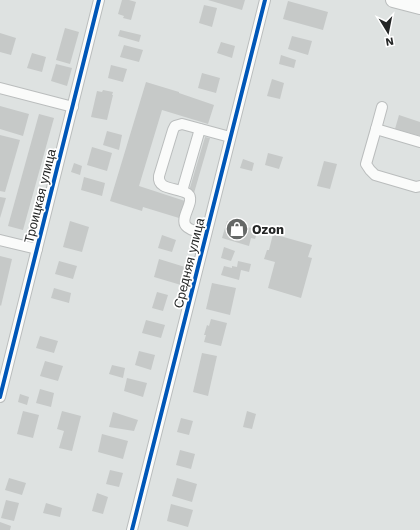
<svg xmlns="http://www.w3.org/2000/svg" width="420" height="530" viewBox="0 0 420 530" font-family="'Work Sans',sans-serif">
<rect width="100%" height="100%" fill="#dee2e1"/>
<!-- building -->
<g fill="#c6c9c8">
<polygon points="122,0 129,0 136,2 131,20 123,18 124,16 118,14"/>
<polygon points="208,0 245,0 242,10"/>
<polygon points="288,1 328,12 323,30 283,19"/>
<polygon points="204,5 217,8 212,27 199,23"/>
<polygon points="65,28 79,32 70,64 56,60"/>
<polygon points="120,30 141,35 139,42 118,36"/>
<polygon points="0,33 16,38 11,55 0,52"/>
<polygon points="292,36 312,41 308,55 288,49"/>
<polygon points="221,42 235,46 232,58 217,53"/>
<polygon points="124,45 143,50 139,62 120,57"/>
<polygon points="32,53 46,57 42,72 27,68"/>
<polygon points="281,55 296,60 294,68 279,64"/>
<polygon points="56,64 72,68 67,86 51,81"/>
<polygon points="111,65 127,69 123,82 108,78"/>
<polygon points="202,73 220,78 216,93 198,88"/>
<polygon points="272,79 284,83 280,99 267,96"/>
<polygon points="146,82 179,92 179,93 214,105 208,124 162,110 139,186 185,201 179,218 143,207 142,211 110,201"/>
<polygon points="103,90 113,92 112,95 113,95 107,120 91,117 97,91 102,92"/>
<polygon points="0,106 29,114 23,136 0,129"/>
<polygon points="39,114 54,118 23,230 8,226"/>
<polygon points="399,115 420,122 420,136 395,129"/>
<polygon points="107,131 122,135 119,150 103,145"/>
<polygon points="0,135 20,140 5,192 0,191"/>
<polygon points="205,137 210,138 194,193 189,191"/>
<polygon points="92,147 112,153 107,171 87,165"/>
<polygon points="268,153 283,157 279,169 265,165"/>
<polygon points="243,159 254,163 252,171 240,168"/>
<polygon points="324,161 337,164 330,189 317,186"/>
<polygon points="74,163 82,166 80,175 71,172"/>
<polygon points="84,177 105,183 102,196 81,190"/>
<polygon points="0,197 6,198 0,218"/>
<polygon points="70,221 89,227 82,252 63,247"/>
<polygon points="227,221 258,230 255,239 251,238 249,246 222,238"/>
<polygon points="273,234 312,245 308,257 312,258 301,298 268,288 275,262 264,259 267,250 269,250"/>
<polygon points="162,235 176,240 172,252 158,248"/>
<polygon points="224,247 235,251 231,261 221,258"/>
<polygon points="0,256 12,259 1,306 0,305"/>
<polygon points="159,259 185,267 181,285 154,277"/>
<polygon points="59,261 77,266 73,279 55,274"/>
<polygon points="238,261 251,264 249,272 241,270 239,280 221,275 224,266 232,268 232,266 237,267"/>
<polygon points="212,283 236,288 230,315 206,309"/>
<polygon points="54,288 71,293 69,303 51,298"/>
<polygon points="157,292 168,295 163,311 152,308"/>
<polygon points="211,319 227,323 221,346 204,342 206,335 204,335 207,325 209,326"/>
<polygon points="146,320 165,325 161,338 142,333"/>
<polygon points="40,336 58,341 54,353 36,348"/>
<polygon points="139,351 155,355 151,370 135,365"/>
<polygon points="202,353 217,356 208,396 193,392"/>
<polygon points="45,361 63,366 58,381 40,376"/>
<polygon points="112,365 125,368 123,378 109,374"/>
<polygon points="127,378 147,383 143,397 124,391"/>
<polygon points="40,389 54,393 51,407 36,403"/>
<polygon points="20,394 29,397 27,405 18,402"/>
<polygon points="23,411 39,415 33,438 17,434"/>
<polygon points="62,411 81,416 72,451 59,448 64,431 57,429"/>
<polygon points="247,411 256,414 252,429 243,427"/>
<polygon points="113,412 138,420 134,431 109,427"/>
<polygon points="181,418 193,421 189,435 177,432"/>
<polygon points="102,434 128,441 123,459 98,452"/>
<polygon points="180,450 195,454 191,469 176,465"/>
<polygon points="110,470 123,473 119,487 106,484"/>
<polygon points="9,478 26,483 22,495 5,490"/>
<polygon points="177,478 197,484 192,502 172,496"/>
<polygon points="97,493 108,497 103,514 92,511"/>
<polygon points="6,500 19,503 14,521 1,518"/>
<polygon points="46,503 62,508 60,517 43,513"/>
<polygon points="171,504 193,510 188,527 167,521"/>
<polygon points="0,522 11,526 10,530 0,530"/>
</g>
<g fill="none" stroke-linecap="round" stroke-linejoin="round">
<!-- minor casing -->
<g stroke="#babdbd" stroke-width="12">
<g id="minor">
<polyline points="0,88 73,107"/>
<polyline points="376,129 382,107"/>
<polyline points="420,142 376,129 366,164 370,170 375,175 416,187 420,186"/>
<polyline points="182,191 200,129"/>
<path d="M206 234C200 232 190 231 186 226 179 218 196 201 188 194 179 187 157 191 159 176L173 130 175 126 182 124 230 137"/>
<polyline points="0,240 37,249"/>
<polyline points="0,397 99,0"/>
<polyline points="132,530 265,0"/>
</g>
</g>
<!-- highway casing -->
<g stroke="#babdbd" stroke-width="16">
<polyline id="highway" points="393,0 420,7"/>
</g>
<!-- minor -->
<use href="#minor" stroke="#fafbfa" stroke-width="10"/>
<!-- highway -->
<use href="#highway" stroke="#fafbfa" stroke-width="14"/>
<!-- cycleway casing -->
<g stroke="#fff" stroke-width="6">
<g id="cycleway">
<polyline points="0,397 99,0"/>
<polyline points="132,530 265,0"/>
</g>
</g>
<!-- cycleway -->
<use href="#cycleway" stroke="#0057b8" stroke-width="4"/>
</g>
<!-- icons -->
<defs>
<g id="shop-disc" transform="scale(1.15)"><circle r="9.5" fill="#656867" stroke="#fff"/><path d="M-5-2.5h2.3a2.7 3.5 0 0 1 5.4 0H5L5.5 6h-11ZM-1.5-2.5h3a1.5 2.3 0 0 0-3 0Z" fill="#fff"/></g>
</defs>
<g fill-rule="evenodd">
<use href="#shop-disc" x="237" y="229"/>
</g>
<g text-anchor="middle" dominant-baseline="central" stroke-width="3.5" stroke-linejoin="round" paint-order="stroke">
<!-- street labels -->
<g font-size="13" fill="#242626" stroke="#fff">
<text transform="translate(40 196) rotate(-76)">Троицкая улица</text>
<text transform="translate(189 263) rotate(-76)">Средняя улица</text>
</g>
<!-- poi labels -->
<g font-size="13" font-weight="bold" fill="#242626" stroke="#fff" text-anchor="start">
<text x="252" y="229">Ozon</text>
</g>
</g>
<!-- north arrow -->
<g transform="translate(388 32) rotate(170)" stroke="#ffffff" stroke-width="3" paint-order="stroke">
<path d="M0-3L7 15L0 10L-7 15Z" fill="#242626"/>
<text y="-6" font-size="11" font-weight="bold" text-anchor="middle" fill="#242626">N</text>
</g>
</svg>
